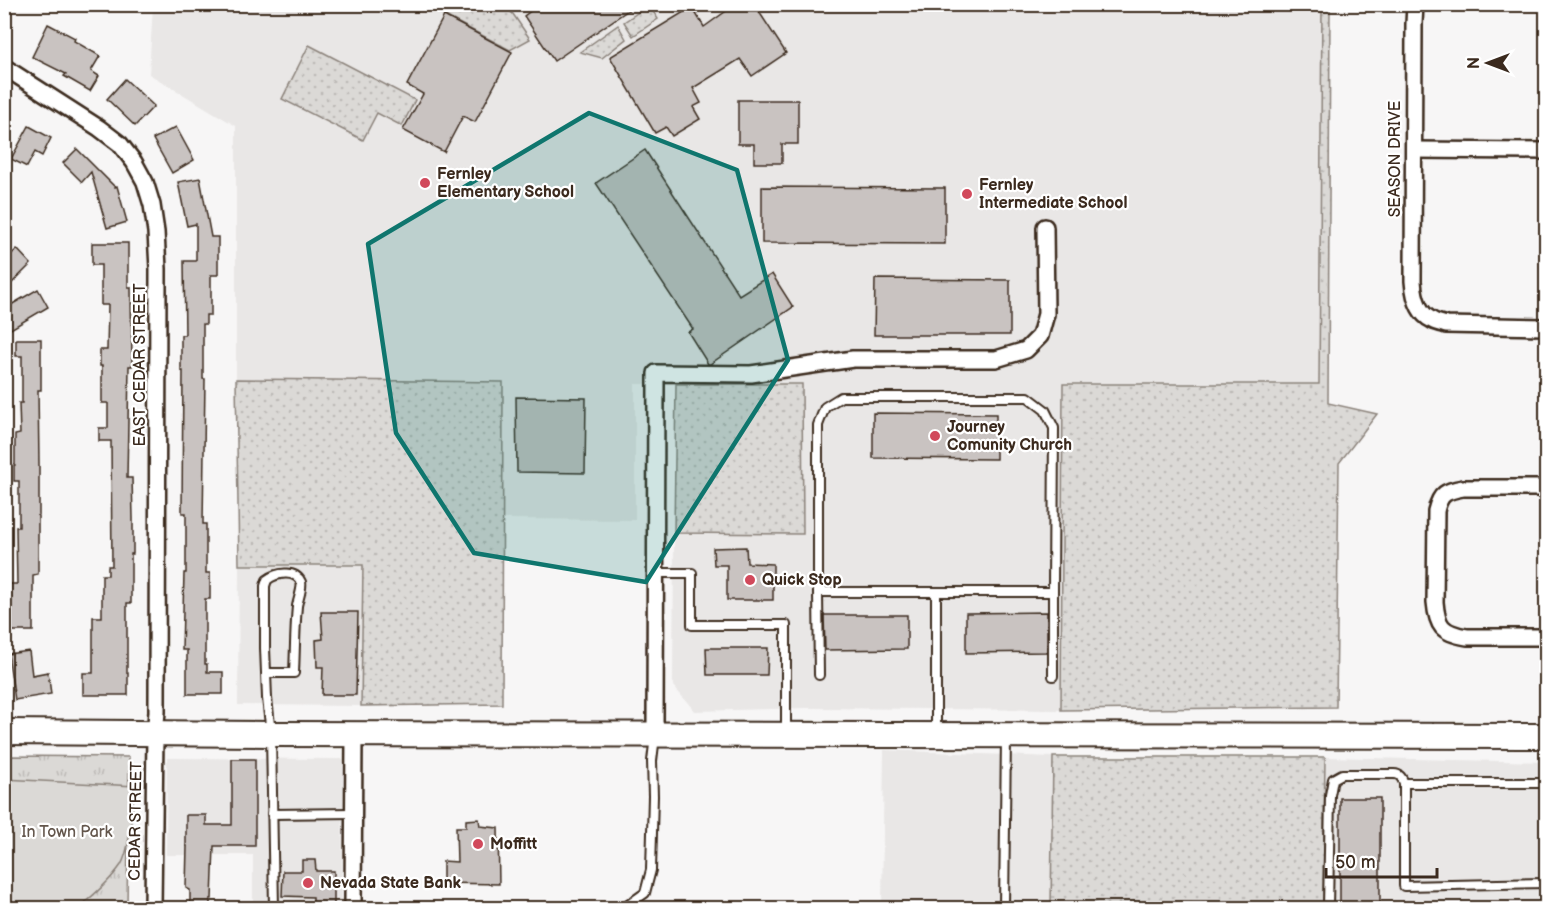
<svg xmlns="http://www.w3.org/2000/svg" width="1551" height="913" viewBox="0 0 1551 913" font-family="'Balsamiq Sans',sans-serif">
<defs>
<pattern id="grass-dots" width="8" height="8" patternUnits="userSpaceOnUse" patternTransform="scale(1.5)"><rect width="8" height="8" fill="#dbd9d6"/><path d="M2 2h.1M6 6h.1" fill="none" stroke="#bdbab7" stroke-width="1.8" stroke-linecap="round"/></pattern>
<pattern id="park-tufts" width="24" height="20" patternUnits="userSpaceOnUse" patternTransform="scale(1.5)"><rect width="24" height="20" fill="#dbd9d6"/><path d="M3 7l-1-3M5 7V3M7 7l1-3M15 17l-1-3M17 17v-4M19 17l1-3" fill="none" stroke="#bdbab7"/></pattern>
</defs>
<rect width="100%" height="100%" fill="#f7f6f6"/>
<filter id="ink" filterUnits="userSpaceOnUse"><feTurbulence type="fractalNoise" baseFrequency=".0167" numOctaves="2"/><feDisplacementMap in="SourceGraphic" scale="12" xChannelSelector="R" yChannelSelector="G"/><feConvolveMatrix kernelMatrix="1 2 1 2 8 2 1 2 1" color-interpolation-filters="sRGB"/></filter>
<g filter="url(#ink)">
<!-- built -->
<g fill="#e9e7e6">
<polygon points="153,5 1322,5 1319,385 1064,384 1061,710 807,708 695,711 673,686 674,533 803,533 802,384 635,384 635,520 502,519 502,382 236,379 236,126 149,74"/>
<polygon points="239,565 363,565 361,706 238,705"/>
<polygon points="884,750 1053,757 1051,908 882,908"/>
<polygon points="1325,757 1546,762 1546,908 1323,908"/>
<polygon points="167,758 343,759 342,908 253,908 253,855 166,855"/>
</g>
<!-- grass -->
<g fill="url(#grass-dots)" stroke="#8b827a" stroke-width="1.5">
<polygon points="428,5 503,5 513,14 530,39 510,50 428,7"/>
<polygon points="649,5 658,19 633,36 624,22"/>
<polygon points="1322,5 1330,5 1328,403 1377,414 1339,463 1336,707 1061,710 1063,384 1319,384"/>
<polygon points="618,25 626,39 602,58 580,52"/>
<polygon points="309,45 415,100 402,126 377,113 363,140 282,99"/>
<polygon points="236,379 503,382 502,704 361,706 363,565 239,565"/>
<polygon points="676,384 802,384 803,534 674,533"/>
<polygon points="1053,757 1325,757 1323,908 1051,908"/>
</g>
<!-- park -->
<polygon fill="url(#park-tufts)" stroke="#8b827a" stroke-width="1.5" points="5,756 129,757 127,908 5,908"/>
<!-- garden -->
<path fill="#dbd9d6" stroke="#8b827a" stroke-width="1.5" d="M4 779 135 786C132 807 131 848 121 865 110 881 93 896 78 908H5Z"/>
<!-- building -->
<g fill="#c9c3c1" stroke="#3b2a1e" stroke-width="1.5">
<polygon points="540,4 637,4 554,61 524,16"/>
<polygon points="736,4 754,4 786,53 752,76 740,59 693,88 701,103 693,107 700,119 672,136 666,127 655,133 610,57 692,7 704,27"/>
<polygon points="444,16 512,52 475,122 463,116 444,152 403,130 423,94 407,85"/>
<polygon points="48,24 75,38 74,41 100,56 91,71 99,76 90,91 64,76 66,74 32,57"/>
<polygon points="125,79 154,106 135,126 107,99"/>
<polygon points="738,100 798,100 798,144 782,144 782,163 754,163 754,144 738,144"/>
<polygon points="29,126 51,138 42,156 35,152 27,167 11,159"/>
<polygon points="176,127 194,160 172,173 153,139"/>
<polygon points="77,149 115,187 117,186 127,222 107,228 91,172 82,182 63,163"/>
<polygon points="645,150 739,295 772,274 793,307 710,364 708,364 688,332 693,329 596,183"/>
<polygon points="200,178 211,237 218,237 218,275 211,275 211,315 206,315 206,324 203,324 203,379 205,379 203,524 206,524 206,573 210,573 210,599 205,599 205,664 207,664 207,672 223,672 223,694 187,694 187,650 182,650 184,573 186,573 186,513 182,513 183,371 181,371 181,335 185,335 184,261 196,261 196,224 187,226 178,182"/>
<polygon points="762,187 945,188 945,244 762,243"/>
<polygon points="92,243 128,243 128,287 131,287 132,366 129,366 127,478 132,478 133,518 133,554 131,554 131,603 127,603 127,673 128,673 128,695 83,695 83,673 93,673 93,617 102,617 102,575 108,575 108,566 112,566 111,441 99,441 99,428 108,428 108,403 102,403 102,366 100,366 100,350 107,350 108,305 101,305 101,265 92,265"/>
<polygon points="17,249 31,264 4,291 4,261"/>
<polygon points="875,279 1010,280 1010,335 874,335"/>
<polygon points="38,289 48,307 4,333 4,309"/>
<polygon points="16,339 41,339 41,390 38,390 39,463 39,515 38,515 38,574 33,575 33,631 10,631 10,584 17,584 16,527 19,527 19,481 14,481 14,465 15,465 15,435 20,434 19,403 22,403 22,356 16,356"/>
<polygon points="516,397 586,398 585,473 517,472"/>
<polygon points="873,413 996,414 996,459 873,458"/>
<polygon points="746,547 747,563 773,564 773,600 727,600 727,565 714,565 713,548"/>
<polygon points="321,612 358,612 356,695 322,695 323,667 317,667 316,640 323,639"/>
<polygon points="1047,612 1047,652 966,653 966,613"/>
<polygon points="824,615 907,615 907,649 825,650"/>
<polygon points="706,648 768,648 767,675 707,675"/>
<polygon points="29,651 32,675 48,672 51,694 15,700 8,654"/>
<polygon points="232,759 255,759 255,846 214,846 212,899 210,899 210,909 190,909 190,890 186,888 187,846 186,846 186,815 206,815 206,825 232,825"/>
<rect x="1340" y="798" width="40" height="111"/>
<polygon points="479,819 480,826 498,828 499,884 443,883 443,861 457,862 456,827 466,827 466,820"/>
<polygon points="302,860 315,860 316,871 334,871 334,909 313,909 313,897 282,896 283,871 302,871"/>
</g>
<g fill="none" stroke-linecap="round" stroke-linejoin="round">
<!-- service casing -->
<g stroke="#3b2a1e" stroke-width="12">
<g id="service">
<polyline points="656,573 692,573 692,625 786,625 786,733"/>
<polyline points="818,592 819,675"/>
<polyline points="936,592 818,592 818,425 825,407 841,397 1028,397 1045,410 1054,428 1053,592 936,592 936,731"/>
<path d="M266 673H294C295 651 295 628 297 606 298 600 303 587 301 582 295 569 276 573 267 580L265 586V648L267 698 271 734 274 908"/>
<polyline points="1053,676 1053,592"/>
<polyline points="1546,783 1404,783 1404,886 1546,883"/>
<polyline points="272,814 353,813"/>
<polyline points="624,908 645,893 651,870 653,796 652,761 655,736"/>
<polyline points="1004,908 1006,737"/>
<path d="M1328 908 1330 795 1333 779 1342 774H1394C1400 774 1402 778 1404 783"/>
</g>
</g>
<!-- minor casing -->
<g stroke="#3b2a1e" stroke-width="20">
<g id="minor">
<path d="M1415 4 1414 24 1413 281C1414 295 1417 313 1432 320 1436 323 1442 323 1446 325L1546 327"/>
<polyline points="4,67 99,128 120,144 134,162 145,182 152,205 156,232 158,269 157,712 155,734 153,908"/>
<polyline points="1414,150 1546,151"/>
<path d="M1546 488H1463C1446 491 1440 493 1436 511L1435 602C1437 626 1442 633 1467 637H1546"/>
<polyline points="655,735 656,373 751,374 853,359 996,359 1026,350 1040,336 1046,314 1045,227"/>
<polyline points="353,908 354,734"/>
</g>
</g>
<!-- primary casing -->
<g stroke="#3b2a1e" stroke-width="28">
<polyline id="primary" points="4,732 271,734 1546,736"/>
</g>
<!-- service -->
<use href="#service" stroke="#fff" stroke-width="8"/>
<!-- minor -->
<use href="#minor" stroke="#fff" stroke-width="15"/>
<!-- primary -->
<use href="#primary" stroke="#fff" stroke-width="24"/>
</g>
</g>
<!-- marked area -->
<path fill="#0f766e" fill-opacity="0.2" stroke="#0f766e" stroke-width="4.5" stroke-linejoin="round" d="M589 113 737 170 788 360 646 582 474 553 396 433 368 244Z"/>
<!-- markers -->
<g fill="#d1495b" stroke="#fff" stroke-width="2">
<circle cx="425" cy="183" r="6"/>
<circle cx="967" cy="194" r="6"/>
<circle cx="935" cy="436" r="6"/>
<circle cx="750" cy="580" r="6"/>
<circle cx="478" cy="844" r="6"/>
<circle cx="308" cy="883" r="6"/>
</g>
<g text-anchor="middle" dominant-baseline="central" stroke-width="4.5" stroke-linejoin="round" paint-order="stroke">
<!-- street labels -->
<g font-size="16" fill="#3b2a1e" stroke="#fff">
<text transform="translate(1395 159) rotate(-90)">SEASON DRIVE</text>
<text transform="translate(140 365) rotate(-90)">EAST CEDAR STREET</text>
<text transform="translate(136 821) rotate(-89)">CEDAR STREET</text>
</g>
<!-- poi labels -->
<g font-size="16" font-weight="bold" fill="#3b2a1e" stroke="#fff" text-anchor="start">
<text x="437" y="174">Fernley<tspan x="437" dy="18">Elementary School</tspan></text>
<text x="979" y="185">Fernley<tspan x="979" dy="18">Intermediate School</tspan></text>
<text x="947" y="427">Journey<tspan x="947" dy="18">Comunity Church</tspan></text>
<text x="762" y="580">Quick Stop</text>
<text x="490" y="844">Moffitt</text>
<text x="320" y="883">Nevada State Bank</text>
</g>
<!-- park labels -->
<g font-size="16" fill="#63564c" stroke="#fff">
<text x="67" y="832">In Town Park</text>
</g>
</g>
<!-- margin -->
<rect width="1551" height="913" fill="none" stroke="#fff" stroke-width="24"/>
<rect x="12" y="12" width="1527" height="889" fill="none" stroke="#3b2a1e" stroke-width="2" filter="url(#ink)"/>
<!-- north arrow -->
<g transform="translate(1488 63) rotate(270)" stroke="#ffffff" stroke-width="4.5" paint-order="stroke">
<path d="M0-4.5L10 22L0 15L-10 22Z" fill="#3b2a1e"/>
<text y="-9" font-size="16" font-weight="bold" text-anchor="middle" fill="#3b2a1e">N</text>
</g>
<!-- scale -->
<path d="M1326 868v9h111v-9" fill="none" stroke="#3b2a1e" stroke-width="3"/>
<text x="1335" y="868" font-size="18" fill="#3b2a1e" stroke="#ffffff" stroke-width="4.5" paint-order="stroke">50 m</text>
</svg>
